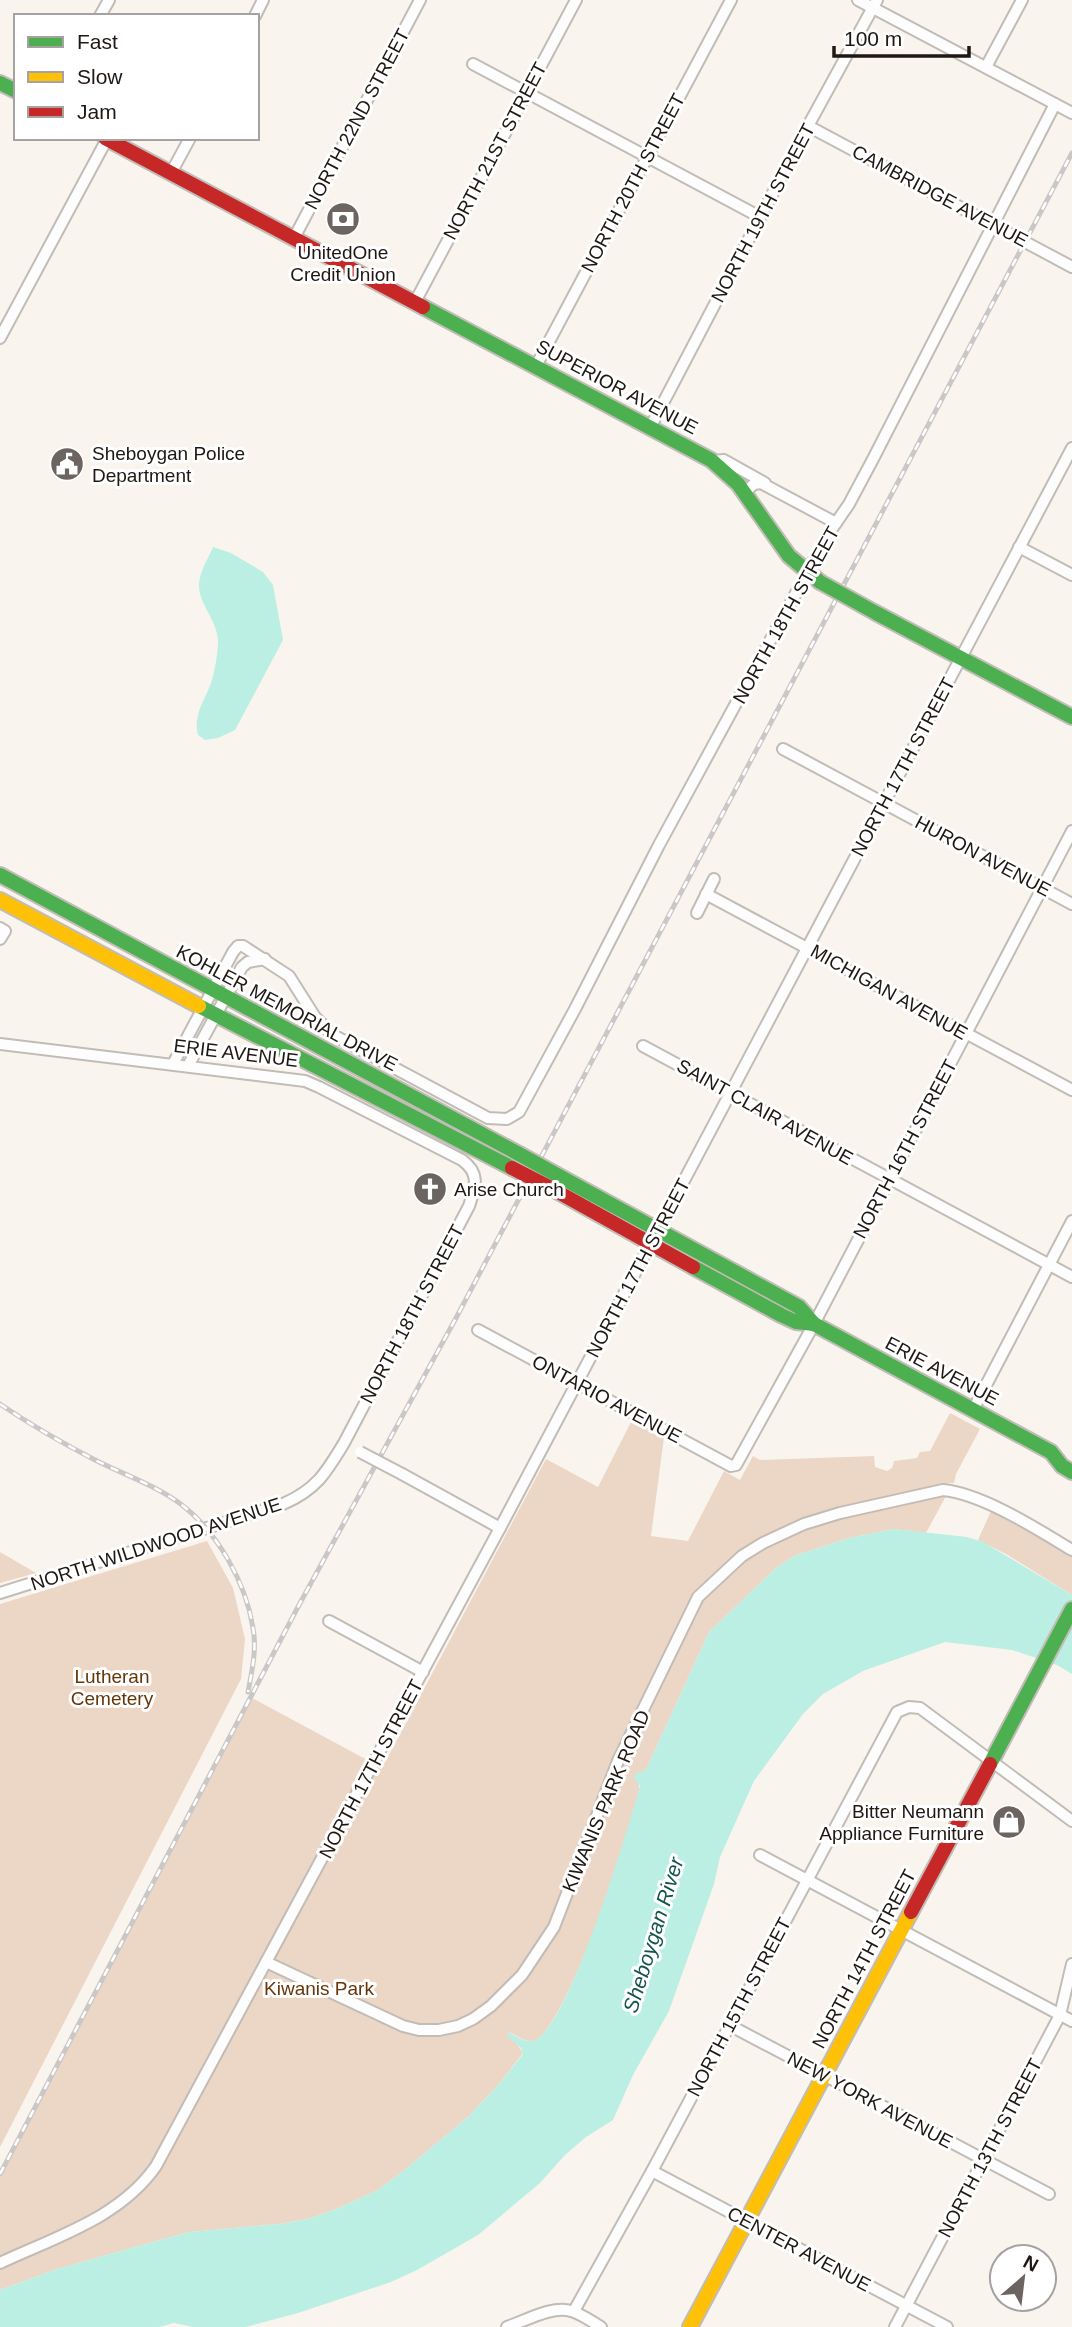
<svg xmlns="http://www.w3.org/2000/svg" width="1072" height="2327" viewBox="0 0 1072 2327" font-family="Arial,sans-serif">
<rect width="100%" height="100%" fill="#faf4ef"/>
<!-- green -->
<g fill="#ecd6c6">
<path d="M950 1413 980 1429 956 1474 954 1483H948L946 1496 926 1533 894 1529 849 1538 794 1556 775 1569 709 1632 646 1770 635 1775C637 1780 640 1784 639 1790 634 1826 565 2031 534 2041 527 2043 515 2035 509 2032L523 2053 499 2084 469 2116 407 2168 378 2190 334 2210 308 2219 279 2224 189 2232 57 2269 0 2290V2177L252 1698 382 1768 546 1459 598 1487 632 1420 664 1437 651 1536 688 1541 724 1471 740 1480 753 1456 760 1460 874 1456 875 1467 887 1471 892 1468 894 1461 917 1458 920 1452 930 1451Z"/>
<polygon points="991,1511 1072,1556 1072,1595 1006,1554 978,1540"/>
<polygon points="207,1541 233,1588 245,1639 241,1679 0,2147 0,1604"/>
<polygon points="0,1552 36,1573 0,1583"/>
</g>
<!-- water -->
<g fill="#bbefe4">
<path d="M213 547 231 553 263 572 273 585 283 640 235 730 218 738 205 740 198 735C193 715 204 702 211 683 215 670 218 654 218 640 217 618 194 600 200 578 202 567 209 557 213 547Z"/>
<path d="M894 1529 967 1537 983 1542 1072 1595V1674L1057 1665 1012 1650 945 1642 863 1671 823 1694 803 1714 754 1781 720 1857 714 1884 669 2011 633 2075 613 2120 586 2137 565 2155 540 2183 478 2235 417 2270 391 2282 298 2313 246 2327H193L174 2323 159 2327H0V2290L57 2269 189 2232 279 2224 308 2219 334 2210 378 2190 407 2168 469 2116 499 2084 523 2054 521 2048 507 2036 508 2032C514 2035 526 2043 533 2041 568 2032 629 1825 640 1786L634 1778 635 1774 646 1770 709 1632 775 1569 794 1556 849 1538Z"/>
</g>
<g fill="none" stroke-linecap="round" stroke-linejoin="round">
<!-- street casing -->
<g stroke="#c2bcb7" stroke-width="14">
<g id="street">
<polyline points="858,0 1072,113"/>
<polyline points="100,16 109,0"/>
<polyline points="255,16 263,0"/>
<polyline points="473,64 760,217"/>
<polyline points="986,67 1022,0"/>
<polyline points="808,126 1072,267"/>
<polyline points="171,173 190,138"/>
<polyline points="294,238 420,0"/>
<polyline points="415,302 576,0"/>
<polyline points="0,338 107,139"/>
<polyline points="536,366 731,0"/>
<polyline points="651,426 808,126 877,0"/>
<polyline points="713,461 724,460 765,483"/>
<polyline points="745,492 754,484 761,483 836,523"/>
<polyline points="1019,547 1072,575"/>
<polyline points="783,749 1072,904"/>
<polyline points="706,894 1072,1090"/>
<polyline points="697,913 714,879"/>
<polyline points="0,928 5,931 0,939"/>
<path d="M0 1044 305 1081 319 1087 462 1160C481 1174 475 1187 469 1206L344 1443C326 1473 316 1490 283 1504L0 1593"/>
<polyline points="643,1046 1072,1277"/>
<polyline points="173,1064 233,952 238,946 243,946 289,976 315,1017 333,1035 488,1118 507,1119 519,1112 575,1009 659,845 827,536 849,504 873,459 1055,104"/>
<polyline points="188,1066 242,967 248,962 265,959"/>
<polyline points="478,1330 731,1466 736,1465 814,1324 1072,831"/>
<polyline points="973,1410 1072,1221"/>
<polyline points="402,1474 500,1528"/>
<polyline points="329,1621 423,1672"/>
<polyline points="760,1855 1072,2021"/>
<path d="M266 1962 403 2026 419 2030H439L458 2026 473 2019 491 2006 522 1975 554 1927 618 1761 698 1597 742 1556 763 1543 804 1524 840 1513 943 1490C983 1494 1037 1529 1072 1550"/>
<polyline points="729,2025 1049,2194"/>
<polyline points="652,2171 947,2327"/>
<path d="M0 2263C55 2237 120 2218 156 2166L500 1528 1072 448"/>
<polyline points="574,2311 652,2171 897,1712 909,1707 920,1708 1072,1821"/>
<path d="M507 2327C525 2321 553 2305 571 2311 582 2314 592 2322 601 2327"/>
<polyline points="895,2327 1060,2015 1072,1964"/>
</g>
</g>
<!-- fast casing -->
<g stroke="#c2bcb7" stroke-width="18">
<g id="fast">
<polyline points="0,83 16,91"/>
<polyline points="423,307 711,460 738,484 789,556 820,582"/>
<polyline points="876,613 1072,717"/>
<polyline points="0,875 519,1154"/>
<polyline points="199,1006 512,1168"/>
<polyline points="557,1175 799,1307 814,1324"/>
<polyline points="693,1267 781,1315 796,1322 814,1324 1051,1452 1062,1466 1072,1472"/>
<polyline points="990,1764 1072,1609"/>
</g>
</g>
<!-- slow casing -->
<g stroke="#c2bcb7" stroke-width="18">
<g id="slow">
<polyline points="0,900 199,1006"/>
<polyline points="690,2327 911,1912"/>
</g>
</g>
<!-- jam casing -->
<g stroke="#c2bcb7" stroke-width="18">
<g id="jam">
<polyline points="105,138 423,307"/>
<polyline points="549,1187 693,1267"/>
<polyline points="911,1912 990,1764"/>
</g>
</g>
<!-- street -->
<use href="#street" stroke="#fefdfd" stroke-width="10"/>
<!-- fast -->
<use href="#fast" stroke="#4caf50" stroke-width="14"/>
<!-- slow -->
<use href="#slow" stroke="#ffc107" stroke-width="14"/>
<!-- jam -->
<use href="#jam" stroke="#c62828" stroke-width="14"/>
<!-- rail casing -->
<g stroke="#cac8c7" stroke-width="5">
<g id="rail">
<path d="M0 1404C31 1425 64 1444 97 1461 125 1475 157 1486 182 1505 218 1533 246 1583 253 1628 257 1649 252 1671 248 1692"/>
<polyline points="0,2174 299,1605 456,1318 1072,153"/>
</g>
</g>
<!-- rail -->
<use href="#rail" stroke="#fff" stroke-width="2.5" stroke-dasharray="8" stroke-linecap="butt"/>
<!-- street-bridge casing -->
<g stroke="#c2bcb7" stroke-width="14" stroke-linecap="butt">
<polyline id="street-bridge" points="360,1452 402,1474"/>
</g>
<!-- fast-bridge casing -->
<g stroke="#c2bcb7" stroke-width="18" stroke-linecap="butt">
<g id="fast-bridge">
<polyline points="820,582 876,613"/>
<polyline points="519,1154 557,1175"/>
</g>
</g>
<!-- jam-bridge casing -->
<g stroke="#c2bcb7" stroke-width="18" stroke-linecap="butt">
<polyline id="jam-bridge" points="512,1168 549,1187"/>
</g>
<!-- street-bridge -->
<use href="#street-bridge" stroke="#fefdfd" stroke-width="10"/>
<!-- fast-bridge -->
<use href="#fast-bridge" stroke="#4caf50" stroke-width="14"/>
<!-- jam-bridge -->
<use href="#jam-bridge" stroke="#c62828" stroke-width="14"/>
</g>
<!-- icons -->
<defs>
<g id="bank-disc" transform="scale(1.75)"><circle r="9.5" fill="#6b6460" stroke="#fff"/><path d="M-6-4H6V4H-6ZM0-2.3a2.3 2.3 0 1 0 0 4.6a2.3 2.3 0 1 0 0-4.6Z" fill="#fff"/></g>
<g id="civic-disc" transform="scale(1.75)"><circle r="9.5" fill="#6b6460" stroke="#fff"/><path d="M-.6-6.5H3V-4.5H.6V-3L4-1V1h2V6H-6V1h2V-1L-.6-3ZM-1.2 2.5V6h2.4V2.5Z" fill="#fff"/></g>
<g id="church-disc" transform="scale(1.75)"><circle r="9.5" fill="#6b6460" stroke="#fff"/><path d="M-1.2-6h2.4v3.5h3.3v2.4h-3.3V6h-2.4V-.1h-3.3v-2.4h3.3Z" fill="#fff"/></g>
<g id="shop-disc" transform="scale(1.75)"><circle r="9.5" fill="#6b6460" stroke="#fff"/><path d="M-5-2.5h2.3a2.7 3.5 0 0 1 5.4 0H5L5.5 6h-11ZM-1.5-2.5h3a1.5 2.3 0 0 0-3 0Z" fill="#fff"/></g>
</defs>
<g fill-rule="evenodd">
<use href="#bank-disc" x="343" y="219"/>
<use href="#civic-disc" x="67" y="464"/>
<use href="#church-disc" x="430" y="1189"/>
<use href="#shop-disc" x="1009" y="1822"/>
</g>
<g text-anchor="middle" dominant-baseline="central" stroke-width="6" stroke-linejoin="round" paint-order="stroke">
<!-- street labels -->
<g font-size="19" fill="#1e1713" stroke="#fff">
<text transform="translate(357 119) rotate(-62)">NORTH 22ND STREET</text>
<text transform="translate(495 151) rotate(-62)">NORTH 21ST STREET</text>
<text transform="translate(633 183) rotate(-62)">NORTH 20TH STREET</text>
<text transform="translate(940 196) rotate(28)">CAMBRIDGE AVENUE</text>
<text transform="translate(763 213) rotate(-62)">NORTH 19TH STREET</text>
<text transform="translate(617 387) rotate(28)">SUPERIOR AVENUE</text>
<text transform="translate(786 615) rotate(-61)">NORTH 18TH STREET</text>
<text transform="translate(903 767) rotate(-62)">NORTH 17TH STREET</text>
<text transform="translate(983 856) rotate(28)">HURON AVENUE</text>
<text transform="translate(889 992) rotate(29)">MICHIGAN AVENUE</text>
<text transform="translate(287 1008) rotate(28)">KOHLER MEMORIAL DRIVE</text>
<text transform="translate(236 1053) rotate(7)">ERIE AVENUE</text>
<text transform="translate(765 1112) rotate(29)">SAINT CLAIR AVENUE</text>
<text transform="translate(905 1149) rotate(-62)">NORTH 16TH STREET</text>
<text transform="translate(638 1268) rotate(-62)">NORTH 17TH STREET</text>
<text transform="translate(412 1314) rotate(-62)">NORTH 18TH STREET</text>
<text transform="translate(942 1371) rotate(28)">ERIE AVENUE</text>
<text transform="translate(607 1399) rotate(28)">ONTARIO AVENUE</text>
<text transform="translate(156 1544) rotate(-18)">NORTH WILDWOOD AVENUE</text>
<text transform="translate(371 1769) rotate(-62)">NORTH 17TH STREET</text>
<text transform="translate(606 1801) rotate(-67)">KIWANIS PARK ROAD</text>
<text transform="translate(864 1959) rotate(-62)">NORTH 14TH STREET</text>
<text transform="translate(739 2007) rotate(-62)">NORTH 15TH STREET</text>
<text transform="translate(870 2100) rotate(28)">NEW YORK AVENUE</text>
<text transform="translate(990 2148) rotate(-62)">NORTH 13TH STREET</text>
<text transform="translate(799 2249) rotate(28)">CENTER AVENUE</text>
</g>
<!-- poi labels -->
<g font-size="19" fill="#1e1713" stroke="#fff" text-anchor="start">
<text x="343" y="252" text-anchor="middle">UnitedOne<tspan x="343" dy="22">Credit Union</tspan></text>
<text x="92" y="453">Sheboygan Police<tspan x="92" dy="22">Department</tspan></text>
<text x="454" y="1189">Arise Church</text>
<text x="984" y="1811" text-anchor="end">Bitter Neumann<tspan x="984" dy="22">Appliance Furniture</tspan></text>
</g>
<!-- park labels -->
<g font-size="19" fill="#653608" stroke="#fff">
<text x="112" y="1676">Lutheran<tspan x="112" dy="22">Cemetery</tspan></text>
<text x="319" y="1988">Kiwanis Park</text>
</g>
<!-- water labels -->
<g font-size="21" font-style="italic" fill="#14544c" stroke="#fff">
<text transform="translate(653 1935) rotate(-73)">Sheboygan River</text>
</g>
</g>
<!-- legend -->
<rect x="14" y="14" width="245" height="126" fill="#ffffff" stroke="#a5a2a1" stroke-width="2"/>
<rect x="28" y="37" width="35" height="10" fill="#4caf50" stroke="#a5a2a1" stroke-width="2"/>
<text x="77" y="49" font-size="21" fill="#1e1713">Fast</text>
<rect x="28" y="72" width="35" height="10" fill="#ffc107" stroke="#a5a2a1" stroke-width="2"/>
<text x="77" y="84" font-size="21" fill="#1e1713">Slow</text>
<rect x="28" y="107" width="35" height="10" fill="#c62828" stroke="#a5a2a1" stroke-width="2"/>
<text x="77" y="119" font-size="21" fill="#1e1713">Jam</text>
<!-- north arrow -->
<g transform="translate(1023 2278) rotate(28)"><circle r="33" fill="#ffffff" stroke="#a5a2a1" stroke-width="2"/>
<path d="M0-5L12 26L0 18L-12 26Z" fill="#6b6460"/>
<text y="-10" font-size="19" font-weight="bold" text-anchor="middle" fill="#1e1713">N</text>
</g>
<!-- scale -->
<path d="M834 46v10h135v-10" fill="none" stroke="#1e1713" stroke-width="3.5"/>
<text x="844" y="46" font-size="21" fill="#1e1713" stroke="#ffffff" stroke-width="5" paint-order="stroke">100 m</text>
</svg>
